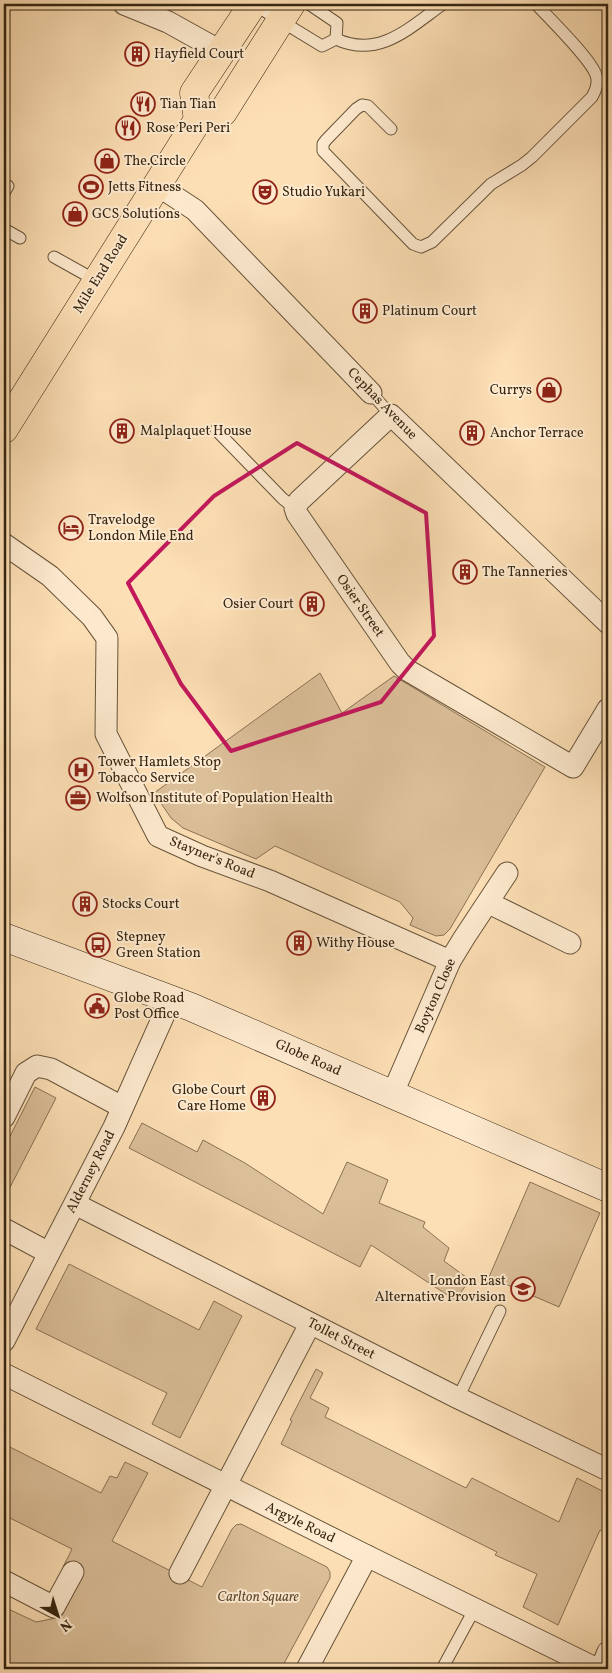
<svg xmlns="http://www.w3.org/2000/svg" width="612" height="1673" viewBox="0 0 612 1673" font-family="Vollkorn,serif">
<rect width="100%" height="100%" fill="#fddfb5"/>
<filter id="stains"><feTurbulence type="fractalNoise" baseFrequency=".004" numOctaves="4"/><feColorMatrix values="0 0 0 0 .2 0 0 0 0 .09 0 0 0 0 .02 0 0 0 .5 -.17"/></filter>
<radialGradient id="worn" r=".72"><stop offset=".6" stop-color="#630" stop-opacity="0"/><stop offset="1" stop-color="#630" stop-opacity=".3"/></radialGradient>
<!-- green -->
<g fill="#dbbf99" stroke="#887255">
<polygon points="320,673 342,713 394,676 545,767 450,929 444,935 436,936 410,925 413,918 400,902 275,846 256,859 183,828 171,818 154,793"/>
<polygon points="35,1087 56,1098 4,1199 4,1148"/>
<polygon points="142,1123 197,1152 203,1140 245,1163 323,1214 347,1162 388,1180 379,1203 425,1222 423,1227 449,1248 444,1261 470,1280 455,1300 371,1245 360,1267 129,1148"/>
<polygon points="530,1182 600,1213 559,1307 489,1277"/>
<polygon points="69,1264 199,1330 214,1301 242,1316 180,1438 152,1424 167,1393 36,1329"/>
<polygon points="316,1369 323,1373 310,1398 329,1408 325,1417 466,1488 472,1478 559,1522 577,1478 608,1494 608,1521 603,1532 600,1530 558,1625 523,1607 537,1574 495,1555 497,1552 281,1444 292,1421 290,1420"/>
<polygon points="4,1444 101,1493 110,1476 117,1478 125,1462 148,1473 112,1541 202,1587 232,1529 236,1525 241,1524 327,1567 330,1572 330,1578 281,1669 4,1669 4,1607 36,1622 61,1617 82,1577 63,1567 72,1549 4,1515"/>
</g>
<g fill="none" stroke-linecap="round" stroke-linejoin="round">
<!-- service casing -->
<g stroke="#67543a" stroke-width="13">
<g id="service">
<polyline points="253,4 322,46 336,39"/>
<polyline points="309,4 337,23 336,39"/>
<path d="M336 39C379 59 409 28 443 4"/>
<path d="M391 129 368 106 362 105 356 109 326 140 323 144V151L413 244 421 247 432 242 491 184 522 165 532 157 592 97C596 90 599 83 596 75 591 59 549 18 536 4"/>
<polyline points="4,193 8,186"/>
<polyline points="4,229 20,238"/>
<polyline points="54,257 97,281"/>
<polyline points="371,393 391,415"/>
<polyline points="216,430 283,499 295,508"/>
<polyline points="458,1398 500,1311"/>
<polyline points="442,1669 474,1610"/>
</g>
</g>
<!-- minor casing -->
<g stroke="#67543a" stroke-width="23">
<g id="minor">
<polyline points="124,4 168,22 222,52"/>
<polyline points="157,185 195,210 371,393"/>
<polyline points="4,544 50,576 92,617 107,638 106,734 158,836 202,856 270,881 450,961"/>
<polyline points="608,623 391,415 299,501 295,508 297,514 400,663 407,670 573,767 608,709"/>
<polyline points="489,903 570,943"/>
<polyline points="392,1095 450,961 464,938 507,873"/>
<polyline points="4,1117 26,1073 37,1066 51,1069 122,1107"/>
<polyline points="75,1204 458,1398 608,1470"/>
<polyline points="4,1229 49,1253"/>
<polyline points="4,1341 114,1127 171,999"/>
<polyline points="4,1374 367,1556 597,1669"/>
<polyline points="180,1573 310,1324"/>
<polyline points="4,1581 54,1607 73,1572"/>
<polyline points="307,1669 367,1556"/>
<polyline points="601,1669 608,1652"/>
</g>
</g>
<!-- secondary casing -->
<g stroke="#352511" stroke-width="29">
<polyline id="secondary" points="4,937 191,1007 608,1188"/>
</g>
<!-- trunk casing -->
<g stroke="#352511" stroke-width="29">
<g id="trunk">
<polyline points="198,120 223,112 291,4"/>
<polyline points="4,429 194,126 198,120 194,93 253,4"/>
</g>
</g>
<!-- service -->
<use href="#service" stroke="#feeacf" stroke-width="11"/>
<!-- minor -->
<use href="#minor" stroke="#feeacf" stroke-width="21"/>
<!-- secondary -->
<use href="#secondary" stroke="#feeacf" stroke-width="28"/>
<!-- trunk -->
<use href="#trunk" stroke="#fddfb5" stroke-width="28"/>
</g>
<!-- marked area -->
<path fill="none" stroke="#c2185b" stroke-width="4" stroke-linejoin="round" d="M297 443 426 513 434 636 381 702 231 751 181 684 128 583 214 496Z"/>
<!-- icons -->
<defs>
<g id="building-ring" transform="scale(1.25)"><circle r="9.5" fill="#feeacf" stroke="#8f2418" stroke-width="1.5"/><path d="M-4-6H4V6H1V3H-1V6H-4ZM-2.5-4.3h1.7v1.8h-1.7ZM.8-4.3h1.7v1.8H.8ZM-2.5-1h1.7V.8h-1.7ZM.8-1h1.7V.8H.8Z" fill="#8f2418"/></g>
<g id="restaurant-ring" transform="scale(1.25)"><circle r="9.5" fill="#feeacf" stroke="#8f2418" stroke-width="1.5"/><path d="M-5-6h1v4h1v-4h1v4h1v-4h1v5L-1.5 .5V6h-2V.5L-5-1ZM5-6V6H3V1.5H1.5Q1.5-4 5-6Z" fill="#8f2418"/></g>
<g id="shop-ring" transform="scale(1.25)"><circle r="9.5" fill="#feeacf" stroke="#8f2418" stroke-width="1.5"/><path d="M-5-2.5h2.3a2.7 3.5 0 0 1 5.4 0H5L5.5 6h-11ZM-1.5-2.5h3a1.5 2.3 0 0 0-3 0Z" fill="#8f2418"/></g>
<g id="stadium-ring" transform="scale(1.25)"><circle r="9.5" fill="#feeacf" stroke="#8f2418" stroke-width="1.5"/><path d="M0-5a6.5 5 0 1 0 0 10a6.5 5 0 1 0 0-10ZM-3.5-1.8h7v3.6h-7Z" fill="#8f2418"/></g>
<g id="theatre-ring" transform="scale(1.25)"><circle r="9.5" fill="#feeacf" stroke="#8f2418" stroke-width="1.5"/><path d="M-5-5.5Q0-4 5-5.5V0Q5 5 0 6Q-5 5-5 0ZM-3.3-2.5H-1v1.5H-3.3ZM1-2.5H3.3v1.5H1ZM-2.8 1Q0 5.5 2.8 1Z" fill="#8f2418"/></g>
<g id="hotel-ring" transform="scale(1.25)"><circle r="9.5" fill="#feeacf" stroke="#8f2418" stroke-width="1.5"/><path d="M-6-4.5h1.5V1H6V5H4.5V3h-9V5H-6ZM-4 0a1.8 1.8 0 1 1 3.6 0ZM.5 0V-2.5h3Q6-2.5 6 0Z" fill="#8f2418"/></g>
<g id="hospital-ring" transform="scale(1.25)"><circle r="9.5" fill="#feeacf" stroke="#8f2418" stroke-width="1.5"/><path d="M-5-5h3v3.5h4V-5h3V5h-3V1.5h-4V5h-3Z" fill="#8f2418"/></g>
<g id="office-ring" transform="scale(1.25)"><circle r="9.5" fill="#feeacf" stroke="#8f2418" stroke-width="1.5"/><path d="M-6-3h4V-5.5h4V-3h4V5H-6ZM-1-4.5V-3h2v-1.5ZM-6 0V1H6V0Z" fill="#8f2418"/></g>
<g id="bus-ring" transform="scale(1.25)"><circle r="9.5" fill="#feeacf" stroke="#8f2418" stroke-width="1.5"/><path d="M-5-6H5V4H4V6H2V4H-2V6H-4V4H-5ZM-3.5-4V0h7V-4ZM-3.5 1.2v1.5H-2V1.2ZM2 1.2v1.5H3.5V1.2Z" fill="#8f2418"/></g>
<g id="civic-ring" transform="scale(1.25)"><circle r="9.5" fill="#feeacf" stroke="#8f2418" stroke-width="1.5"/><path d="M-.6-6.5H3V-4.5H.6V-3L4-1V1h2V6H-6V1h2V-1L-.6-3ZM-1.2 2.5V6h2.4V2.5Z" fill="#8f2418"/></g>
<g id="school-ring" transform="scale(1.25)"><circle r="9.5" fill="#feeacf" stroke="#8f2418" stroke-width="1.5"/><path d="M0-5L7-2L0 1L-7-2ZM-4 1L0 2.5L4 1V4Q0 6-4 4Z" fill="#8f2418"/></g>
</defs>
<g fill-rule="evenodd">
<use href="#building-ring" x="137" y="54"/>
<use href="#restaurant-ring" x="143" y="104"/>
<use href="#restaurant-ring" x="128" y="128"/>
<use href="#shop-ring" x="107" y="161"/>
<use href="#stadium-ring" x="91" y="187"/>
<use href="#theatre-ring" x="265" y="192"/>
<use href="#shop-ring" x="75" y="214"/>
<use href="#building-ring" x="365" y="311"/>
<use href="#shop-ring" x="549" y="390"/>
<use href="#building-ring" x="122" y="431"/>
<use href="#building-ring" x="472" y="433"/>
<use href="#hotel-ring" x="71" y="528"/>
<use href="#building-ring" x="465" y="572"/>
<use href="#building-ring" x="312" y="604"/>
<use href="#hospital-ring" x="81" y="770"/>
<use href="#office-ring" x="78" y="798"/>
<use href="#building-ring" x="85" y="904"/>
<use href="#building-ring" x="299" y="943"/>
<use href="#bus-ring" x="98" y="945"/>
<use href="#civic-ring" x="97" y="1006"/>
<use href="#building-ring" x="263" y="1098"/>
<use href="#school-ring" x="523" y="1289"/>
</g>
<g text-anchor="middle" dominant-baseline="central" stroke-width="4" stroke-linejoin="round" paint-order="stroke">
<!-- poi labels -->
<g font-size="14" fill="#352511" stroke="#feeacf" text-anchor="start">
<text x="154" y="54">Hayfield Court</text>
<text x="160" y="104">Tian Tian</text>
<text x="146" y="128">Rose Peri Peri</text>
<text x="124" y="161">The.Circle</text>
<text x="108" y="187">Jetts Fitness</text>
<text x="282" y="192">Studio Yukari</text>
<text x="92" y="214">GCS Solutions</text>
<text x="382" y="311">Platinum Court</text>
<text x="532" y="390" text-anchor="end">Currys</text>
<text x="140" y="431">Malplaquet House</text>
<text x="490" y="433">Anchor Terrace</text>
<text x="88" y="520">Travelodge<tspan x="88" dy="16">London Mile End</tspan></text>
<text x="482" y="572">The Tanneries</text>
<text x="294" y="604" text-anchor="end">Osier Court</text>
<text x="98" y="762">Tower Hamlets Stop<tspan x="98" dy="16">Tobacco Service</tspan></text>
<text x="96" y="798">Wolfson Institute of Population Health</text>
<text x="102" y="904">Stocks Court</text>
<text x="116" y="937">Stepney<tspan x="116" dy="16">Green Station</tspan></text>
<text x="316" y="943">Withy House</text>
<text x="114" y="998">Globe Road<tspan x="114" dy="16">Post Office</tspan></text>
<text x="246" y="1090" text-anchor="end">Globe Court<tspan x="246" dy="16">Care Home</tspan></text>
<text x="506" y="1281" text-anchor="end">London East<tspan x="506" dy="16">Alternative Provision</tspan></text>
</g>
<!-- street labels -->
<g font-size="14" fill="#352511" stroke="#feeacf">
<text transform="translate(101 274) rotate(-58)">Mile End Road</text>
<text transform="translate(382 404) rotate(46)">Cephas Avenue</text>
<text transform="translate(360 606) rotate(55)">Osier Street</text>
<text transform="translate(212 858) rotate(22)">Stayner's Road</text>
<text transform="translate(436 996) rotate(-66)">Boyton Close</text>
<text transform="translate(308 1058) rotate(24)">Globe Road</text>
<text transform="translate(91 1172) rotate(-63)">Alderney Road</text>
<text transform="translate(341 1339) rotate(27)">Tollet Street</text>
<text transform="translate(300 1523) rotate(26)">Argyle Road</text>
</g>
<!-- park labels -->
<g font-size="14" font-style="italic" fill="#5e4c33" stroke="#feeacf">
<text x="258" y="1597">Carlton Square</text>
</g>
</g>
<!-- margin -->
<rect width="612" height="1673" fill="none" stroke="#fddfb5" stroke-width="20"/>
<rect x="5" y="5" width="602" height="1663" fill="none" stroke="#352511" stroke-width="2.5"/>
<rect x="10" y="10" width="592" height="1653" fill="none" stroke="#352511"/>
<!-- north arrow -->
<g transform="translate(58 1616) rotate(141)" stroke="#feeacf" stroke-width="4" paint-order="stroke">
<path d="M0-4L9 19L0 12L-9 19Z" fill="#352511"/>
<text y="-8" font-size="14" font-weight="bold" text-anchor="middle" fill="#352511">N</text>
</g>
<rect width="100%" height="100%" filter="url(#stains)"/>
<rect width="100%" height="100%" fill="url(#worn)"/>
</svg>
